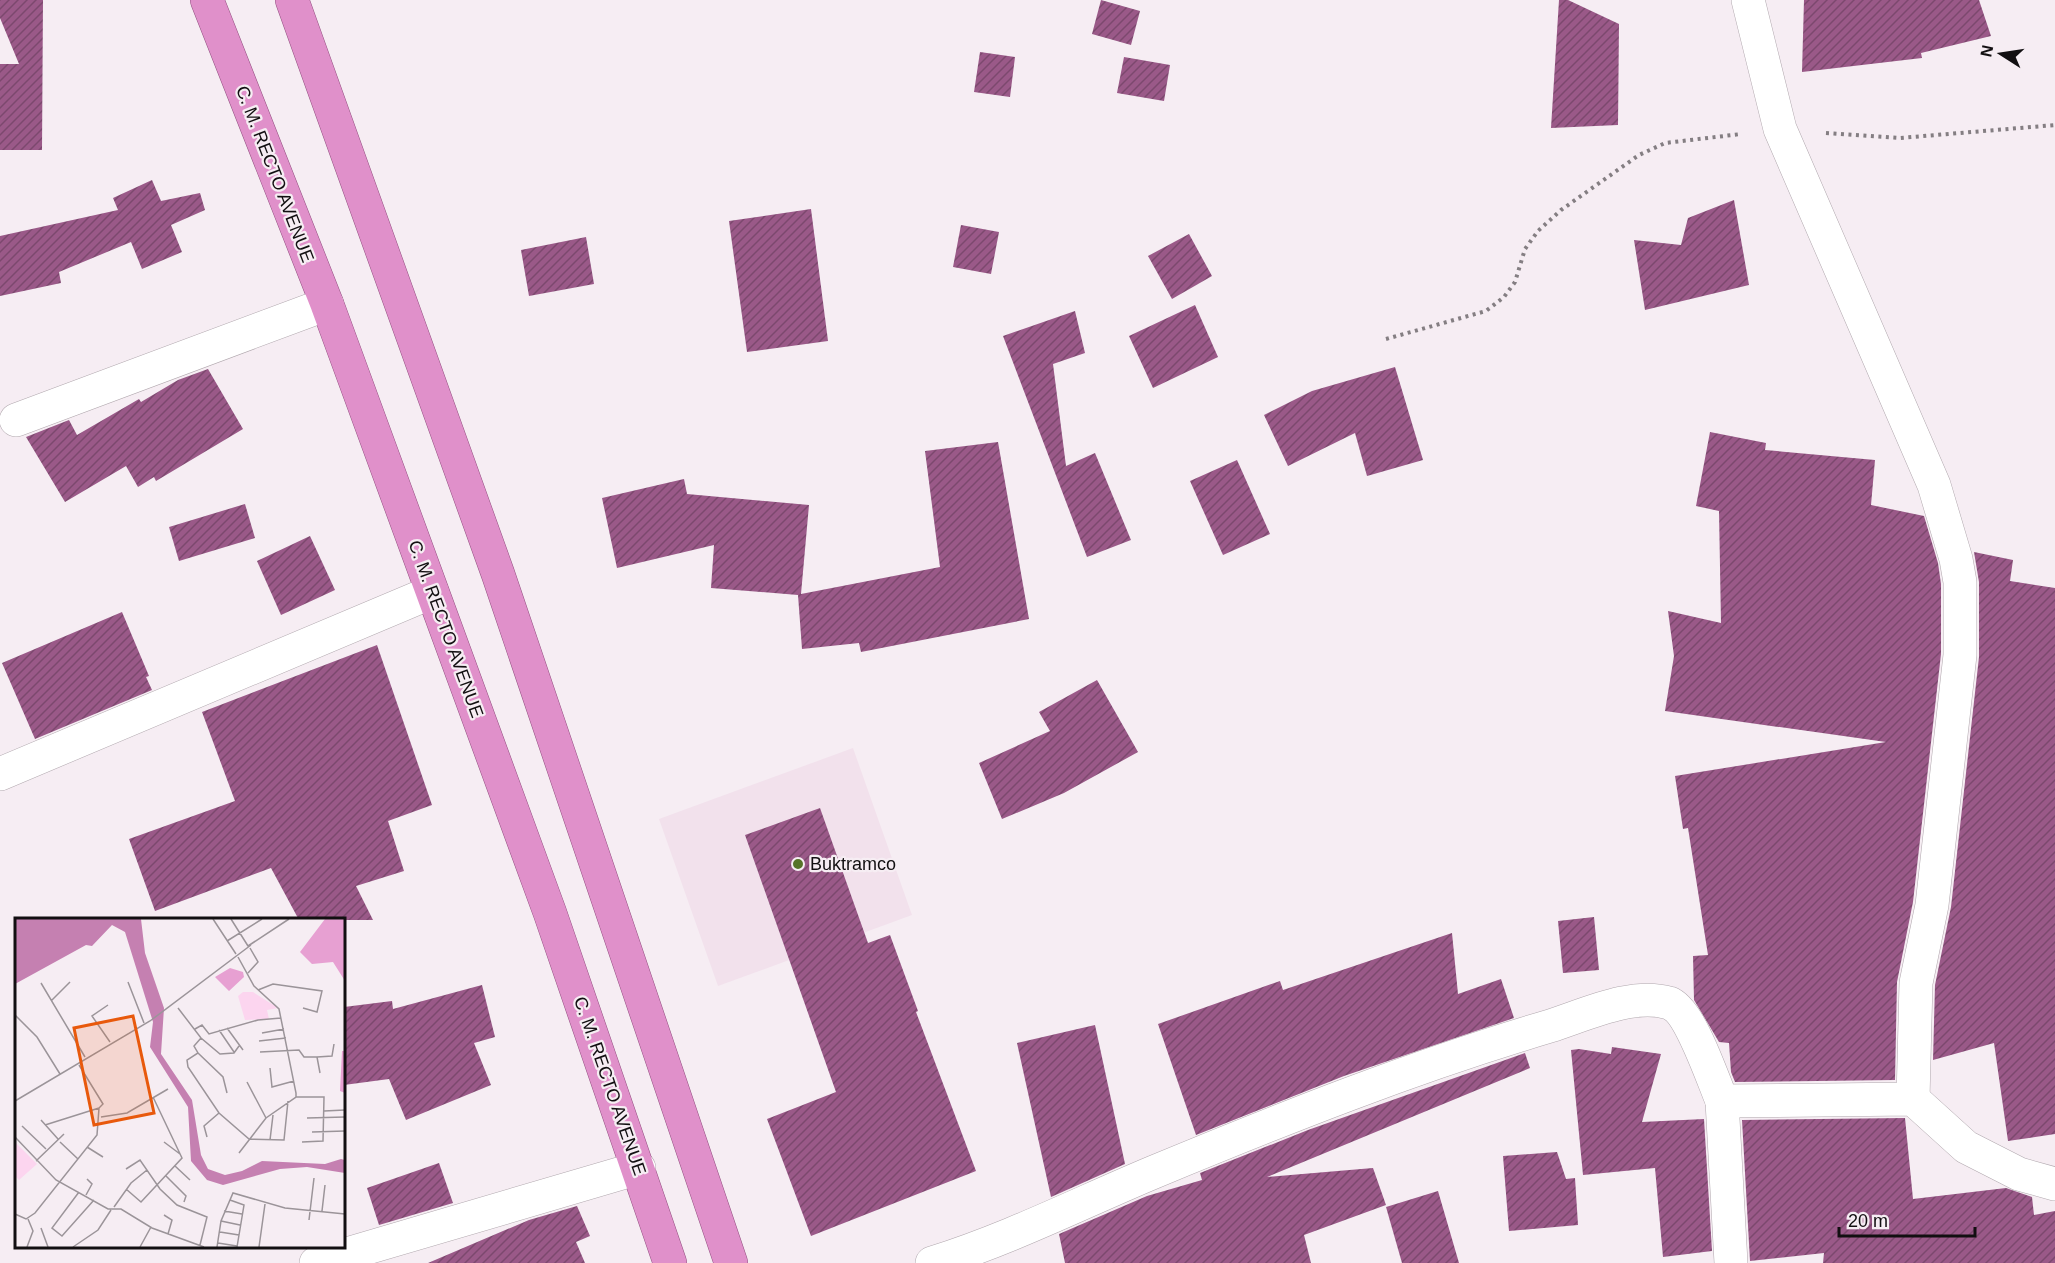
<svg xmlns="http://www.w3.org/2000/svg" width="2055" height="1263" viewBox="0 0 2055 1263" font-family="Arial,sans-serif">
<defs>
<pattern id="building-hatch" width="6" height="6" patternUnits="userSpaceOnUse" patternTransform="scale(1.5)"><rect width="6" height="6" fill="#9a5988"/><path d="M-1 1l2-2M0 6l6-6M5 7l2-2" fill="none" stroke="#7c486e"/></pattern>
</defs>
<rect width="100%" height="100%" fill="#f6edf3"/>
<!-- built -->
<polygon fill="#f2e1ec" points="853,748 912,915 718,986 659,819"/>
<!-- building -->
<g fill="url(#building-hatch)">
<polygon points="0,0 43,0 42,150 0,150 0,64 19,64 0,18"/>
<polygon points="1101,0 1140,11 1131,45 1092,34"/>
<polygon points="1559,0 1568,0 1619,24 1618,125 1551,128"/>
<polygon points="1804,0 1979,0 1991,36 1921,53 1922,58 1802,72"/>
<polygon points="980,52 1015,57 1010,97 974,92"/>
<polygon points="1124,57 1170,65 1164,101 1117,93"/>
<polygon points="152,180 161,201 200,193 205,210 171,225 182,252 142,269 131,242 59,272 61,283 0,296 0,236 118,210 113,198"/>
<polygon points="1734,200 1749,285 1645,310 1634,240 1681,245 1688,218"/>
<polygon points="811,209 828,341 747,352 729,221"/>
<polygon points="961,225 999,232 991,274 953,267"/>
<polygon points="1189,234 1212,276 1172,299 1148,256"/>
<polygon points="586,237 594,284 529,296 521,250"/>
<polygon points="1195,305 1218,357 1153,388 1129,336"/>
<polygon points="1075,311 1085,353 1053,364 1066,466 1095,453 1131,540 1087,557 1003,336"/>
<polygon points="1395,367 1423,460 1367,476 1355,433 1288,466 1264,415 1312,391"/>
<polygon points="208,369 243,429 156,481 154,477 138,487 126,466 65,502 26,437 69,420 77,435 139,399 141,402 178,380"/>
<polygon points="1710,432 1766,443 1765,450 1875,460 1871,505 1924,516 1938,563 1941,584 1941,654 1913,902 1897,982 1895,1080 1735,1082 1731,1072 1729,1043 1719,1042 1694,1000 1693,956 1708,955 1688,828 1683,829 1675,776 1886,742 1665,711 1674,656 1668,611 1721,623 1719,511 1696,506"/>
<polygon points="998,442 1029,619 861,652 859,643 802,649 798,595 711,588 714,545 617,568 602,498 684,479 687,494 809,505 801,594 940,567 925,451"/>
<polygon points="1237,460 1270,534 1223,555 1190,481"/>
<polygon points="245,504 255,538 179,561 169,527"/>
<polygon points="310,536 335,590 281,615 257,561"/>
<polygon points="1974,552 2013,560 2010,581 2055,588 2055,1134 2008,1141 1994,1043 1933,1060 1935,985 1951,907 1979,657 1979,582"/>
<polygon points="122,612 149,676 146,677 152,690 35,739 2,663"/>
<polygon points="377,645 432,805 388,821 404,871 356,886 373,920 299,920 271,868 155,911 129,839 235,801 202,712"/>
<polygon points="1097,680 1138,752 1064,793 1002,819 979,763 1050,731 1039,712"/>
<polygon points="820,808 868,943 890,935 918,1011 916,1012 976,1171 811,1236 767,1119 836,1092 745,835"/>
<polygon points="1594,917 1599,970 1563,973 1558,921"/>
<polygon points="1452,933 1458,994 1501,979 1514,1018 1344,1076 1196,1135 1158,1024 1280,981 1283,990"/>
<polygon points="482,985 495,1037 474,1043 491,1085 406,1120 389,1079 344,1085 344,1007 392,1001 393,1009"/>
<polygon points="1095,1025 1125,1164 1051,1197 1017,1043"/>
<polygon points="1612,1047 1661,1054 1642,1122 1704,1119 1712,1251 1663,1257 1655,1168 1583,1175 1571,1050 1579,1049 1611,1054"/>
<polygon points="1525,1053 1530,1068 1267,1177 1373,1168 1386,1205 1304,1235 1311,1263 1065,1263 1059,1234 1147,1196 1202,1180 1200,1173 1308,1130"/>
<polygon points="1905,1118 1913,1199 2006,1188 2032,1197 2034,1215 2055,1211 2055,1263 1823,1263 1824,1253 1750,1261 1742,1120"/>
<polygon points="1557,1152 1566,1179 1575,1178 1578,1225 1509,1231 1503,1156"/>
<polygon points="439,1163 453,1203 379,1225 367,1188"/>
<polygon points="1438,1191 1459,1263 1402,1263 1386,1207"/>
<polygon points="577,1206 590,1236 576,1242 585,1263 428,1263 529,1220"/>
</g>
<g fill="none" stroke-linecap="round" stroke-linejoin="round">
<!-- minor casing -->
<g stroke="#b1a8ae" stroke-width="34">
<g id="minor">
<polyline points="1748,0 1780,129 1934,485 1956,559 1960,582 1960,655 1932,905 1916,983 1913,1099"/>
<polyline points="16,420 327,304"/>
<polyline points="0,774 432,592"/>
<polyline points="1722,1101 1731,1263"/>
<polyline points="316,1263 639,1168"/>
</g>
</g>
<!-- tertiary casing -->
<g stroke="#b1a8ae" stroke-width="34">
<path id="tertiary" d="M932 1263C1009 1239 1080 1203 1154 1172 1284 1118 1415 1066 1550 1026 1585 1015 1632 992 1669 1003 1690 1010 1713 1080 1722 1101L1913 1099 1966 1147 2019 1174 2055 1184"/>
</g>
<!-- trunk casing -->
<g stroke="#935181" stroke-width="34">
<g id="trunk">
<polyline points="207,0 327,304 550,913 670,1263"/>
<polyline points="292,0 498,574 731,1263"/>
</g>
</g>
<!-- path -->
<g stroke="#847e82" stroke-width="4" stroke-dasharray="3 4.5" stroke-linecap="butt">
<polyline points="1826,133 1900,138 2055,125"/>
<polyline points="1386,339 1486,311 1504,297 1515,282 1525,249 1538,231 1561,210 1639,155 1665,143 1741,134"/>
</g>
<!-- minor -->
<use href="#minor" stroke="#fff" stroke-width="33"/>
<!-- tertiary -->
<use href="#tertiary" stroke="#fff" stroke-width="33"/>
<!-- trunk -->
<use href="#trunk" stroke="#e090ca" stroke-width="33"/>
</g>
<!-- markers -->
<circle fill="#567429" stroke="#f6edf3" stroke-width="2" cx="798" cy="864" r="6"/>
<g text-anchor="middle" dominant-baseline="central" stroke-width="4.5" stroke-linejoin="round" paint-order="stroke">
<!-- street labels -->
<g font-size="18" fill="#120f11" stroke="#f6edf3">
<text transform="translate(275 174) rotate(69)">C. M. RECTO AVENUE</text>
<text transform="translate(446 629) rotate(70)">C. M. RECTO AVENUE</text>
<text transform="translate(610 1086) rotate(71)">C. M. RECTO AVENUE</text>
</g>
<!-- poi labels -->
<g font-size="18" fill="#120f11" stroke="#f6edf3" text-anchor="start">
<text x="810" y="864">Buktramco</text>
</g>
</g>
<!-- overview -->
<g transform="translate(15 918)">
<rect width="330" height="330" fill="#f6edf3"/>
<path d="M228 74H238L263 90 252 92 254 101 230 102 223 78Z" fill="#fcd5ef"/>
<path d="M310 1H330V63L318 44 297 46 285 34ZM215 50 228 54 229 59 214 73 200 59ZM327 133H330V175L325 173Z" fill="#e7a0d2"/>
<path d="M1 225 22 246 4 262 0 258Z" fill="#fcd5ef"/>
<path d="M0 1H126L130 35 149 90 146 136 177 182 186 237 193 251 210 257 227 253 247 243 310 246 326 241 330 242V255L292 249 265 251 208 267 192 262 176 243 173 189 135 129 138 104 110 14 97 7 77 28 71 27 0 66Z" fill="#c580b1"/>
<path fill="none" stroke="#9b9499" stroke-width="1.5" d="M198 1 221 36M216 1 233 28M212 23 247 1M233 28 274 1M223 39 239 68 264 91 281 175V179L251 200 224 235M233 55 243 44 235 30M113 64 129 105M26 65 70 139M243 72 258 66 307 73 302 94 288 90M36 83 55 64M93 87 77 98 95 124M163 90 186 120 205 136 219 135 224 128M0 97 22 119 45 156M212 110 228 132M180 111 187 107 194 116 243 102 266 100M204 112 219 134M247 115 269 111M186 120 179 128 183 135 172 142 173 149 204 195 234 221 269 222 273 183M244 123 271 120M245 134 284 132 289 139H302L305 155M183 135 208 159 212 175M302 139 317 138 319 126M255 150 257 169 279 163M232 164 251 200M281 179H309L308 223 287 224M0 183 135 103 236 27M309 193 330 192M86 199 112 195 153 171M292 200 330 199M26 202 43 221M30 207 84 190M7 208 31 231M297 214 330 213M0 219 41 262 93 291H106L137 310 189 329M192 219 189 208 204 195M255 222 258 197M45 224 63 241M149 224 165 236M72 229 88 239M21 243 49 216M160 248 175 262M111 251 125 242 145 271 162 287 192 299 185 327M151 258 171 278 169 284M111 271 126 284 167 240 138 179M64 274 37 310 47 318 79 282M71 277 77 266 72 261M215 282 229 287 222 329M99 289 116 265 132 252M209 293 227 296M307 293 310 267M0 296 11 301 20 295 82 217 84 190 88 186 64 147M149 297 157 302 153 316M294 302 299 260M206 303 225 307M26 310 33 329M205 314 224 317M203 325 222 328M12 329 18 313 13 301M58 329 83 312 96 292M125 329 136 309M202 329 206 303 218 275 270 290 330 296M244 329 250 286"/>
<path fill="#e8590c" fill-opacity="0.15" stroke="#e8590c" stroke-width="3" d="M118 98 139 195 79 207 59 110Z"/>
<rect width="330" height="330" fill="none" stroke="#120f11" stroke-width="3"/>
</g>
<!-- north arrow -->
<g transform="translate(2001 54) rotate(282)" stroke="#f6edf3" stroke-width="4.5" paint-order="stroke">
<path d="M0-4.5L10 22L0 15L-10 22Z" fill="#120f11"/>
<text y="-9" font-size="16" font-weight="bold" text-anchor="middle" fill="#120f11">N</text>
</g>
<!-- scale -->
<path d="M1839 1227v9h136v-9" fill="none" stroke="#120f11" stroke-width="3"/>
<text x="1848" y="1227" font-size="18" fill="#120f11" stroke="#f6edf3" stroke-width="4.5" paint-order="stroke">20 m</text>
</svg>
